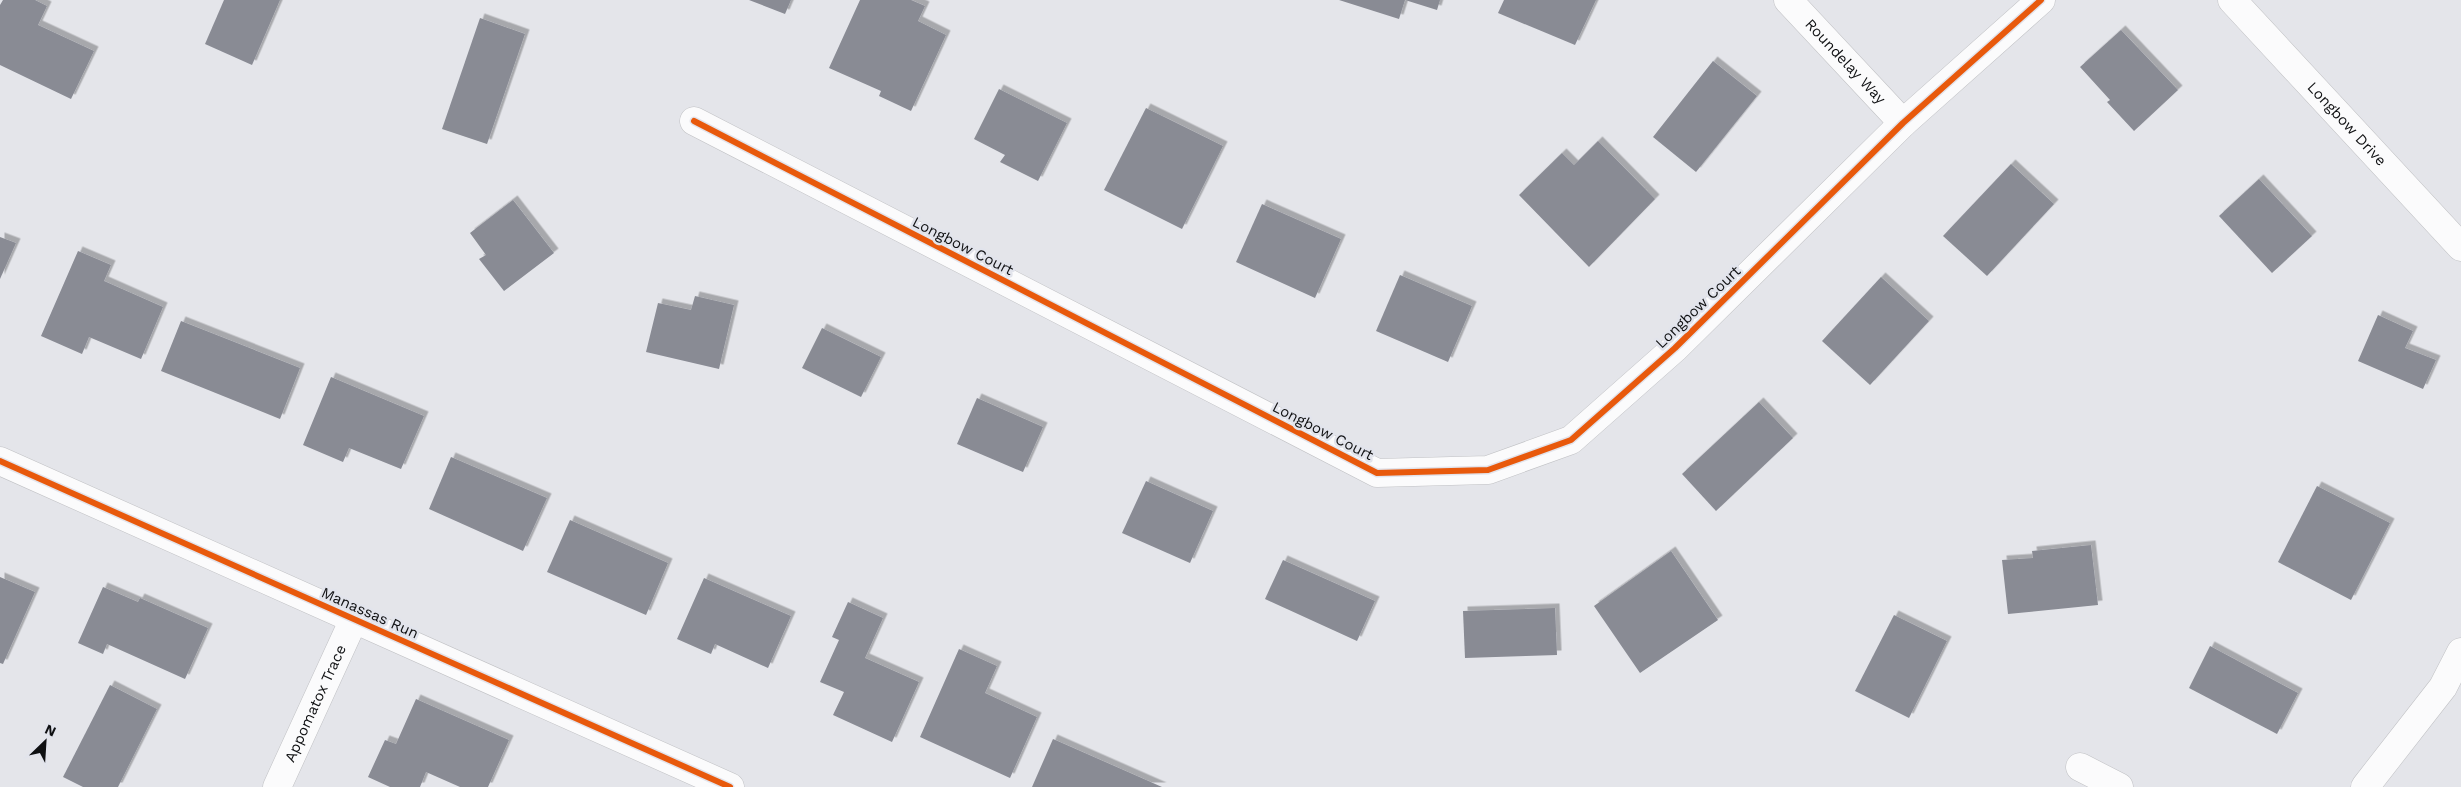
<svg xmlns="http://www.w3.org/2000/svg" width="2461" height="787" viewBox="0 0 2461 787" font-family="'Work Sans',sans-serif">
<defs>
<filter id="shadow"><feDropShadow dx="4.5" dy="-4.5" stdDeviation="0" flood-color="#0004"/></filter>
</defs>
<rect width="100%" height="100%" fill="#e4e5ea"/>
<!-- building -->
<g fill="#898b94" filter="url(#shadow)">
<polygon points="3,0 35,0 47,6 38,25 94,51 71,99 0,65 0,5"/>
<polygon points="224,0 280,0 252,65 205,44"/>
<polygon points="749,0 791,0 785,14"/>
<polygon points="860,0 911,0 925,6 918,21 946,35 911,111 879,96 881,91 829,68"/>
<polygon points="1339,0 1440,0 1437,10 1405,0 1399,19"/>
<polygon points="1504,0 1596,0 1575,45 1498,13"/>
<polygon points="480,18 525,34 487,144 442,129"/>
<polygon points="2121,30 2178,90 2134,131 2107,102 2110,100 2080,67"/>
<polygon points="1713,61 1757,96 1696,172 1653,137"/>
<polygon points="999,89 1067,123 1038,181 1000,162 1005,155 974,139"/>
<polygon points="1146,108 1223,146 1182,229 1104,190"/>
<polygon points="1598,141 1655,199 1589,267 1519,195 1562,153 1574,165"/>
<polygon points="2011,164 2054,204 1987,276 1943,236"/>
<polygon points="2259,179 2312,236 2272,273 2219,216"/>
<polygon points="513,200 554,253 504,291 479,259 486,255 470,233"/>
<polygon points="1262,204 1341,239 1315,298 1236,262"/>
<polygon points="0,237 16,243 0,279"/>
<polygon points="78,251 111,265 104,281 163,307 141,359 89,337 82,354 41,336"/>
<polygon points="1400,275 1472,306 1448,362 1376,331"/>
<polygon points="1881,277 1929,321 1870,385 1822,341"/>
<polygon points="695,296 734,305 719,369 646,352 658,303 691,310"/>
<polygon points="2378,315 2413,331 2405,348 2436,360 2423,389 2358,361"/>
<polygon points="181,321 300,368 280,419 161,371"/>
<polygon points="822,328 881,357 861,397 802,368"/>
<polygon points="331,377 424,416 401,469 349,448 343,462 303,445"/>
<polygon points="977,398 1043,427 1023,472 957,444"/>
<polygon points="1759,402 1793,438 1716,511 1682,474"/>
<polygon points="451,457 547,498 523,551 429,509"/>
<polygon points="1146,481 1213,511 1190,563 1122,533"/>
<polygon points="2317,486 2390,523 2351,600 2278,562"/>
<polygon points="570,520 668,563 646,615 547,572"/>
<polygon points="2091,545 2098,605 2008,614 2002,560 2033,558 2032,551"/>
<polygon points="1671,551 1718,620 1640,673 1594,606"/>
<polygon points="1283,560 1375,601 1357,641 1265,599"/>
<polygon points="0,577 35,592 3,664 0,663"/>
<polygon points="704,578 791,616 768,668 715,644 711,654 677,639"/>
<polygon points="103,587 138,602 140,598 208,628 185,679 107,644 103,654 78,643"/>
<polygon points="848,602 883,618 865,658 919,682 892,742 833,715 844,692 820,682 839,640 832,637"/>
<polygon points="1555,608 1557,655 1465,658 1463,611"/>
<polygon points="1894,615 1947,641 1909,718 1855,691"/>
<polygon points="2210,646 2298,693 2277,734 2189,688"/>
<polygon points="959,649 997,666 985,693 1037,717 1010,778 920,737"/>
<polygon points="110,685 157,709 118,787 83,787 63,777"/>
<polygon points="416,699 509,740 488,787 460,787 426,772 420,787 390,787 368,777 385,740 396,744"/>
<polygon points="1053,739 1162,787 1032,787"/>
</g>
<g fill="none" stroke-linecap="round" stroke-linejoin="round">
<!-- minor casing -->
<g stroke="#c0c1c4" stroke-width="29">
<g id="minor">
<path id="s1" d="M1788 0 1903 123"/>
<path id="s2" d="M2232 0 2461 247"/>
<polyline points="694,121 1377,473 1488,470 1571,440 1675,348 1903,123 2041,0"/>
<polyline points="0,461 730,787"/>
<polyline points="2080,767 2119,787"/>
<path id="s3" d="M277 787 354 619"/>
<polyline points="2365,787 2443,687 2461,652"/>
</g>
</g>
<!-- minor -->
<use href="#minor" stroke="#fbfbfc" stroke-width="28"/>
<!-- cycleway casing -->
<g stroke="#e2e4ec" stroke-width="9">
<g id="cycleway">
<polyline points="694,121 1377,473 1488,470 1571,440 1675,348 1903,123 2041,0"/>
<polyline points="0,461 730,787"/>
</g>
</g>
<!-- cycleway -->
<use href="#cycleway" stroke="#e8590c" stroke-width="6"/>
</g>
<g text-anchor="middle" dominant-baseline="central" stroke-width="5" stroke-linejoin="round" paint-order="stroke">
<!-- street labels -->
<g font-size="15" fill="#0f1012" stroke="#e2e4ec">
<text stroke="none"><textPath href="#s1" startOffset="84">Roundelay Way</textPath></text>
<text stroke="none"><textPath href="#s2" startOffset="169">Longbow Drive</textPath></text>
<text transform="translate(963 246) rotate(27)">Longbow Court</text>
<text transform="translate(1698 307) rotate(-44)">Longbow Court</text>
<text transform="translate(1323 431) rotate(27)">Longbow Court</text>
<text transform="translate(370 613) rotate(24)">Manassas Run</text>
<text stroke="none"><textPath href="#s3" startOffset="92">Appomatox Trace</textPath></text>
</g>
</g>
<!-- north arrow -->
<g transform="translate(45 742) rotate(25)" stroke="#e2e4ec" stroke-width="4" paint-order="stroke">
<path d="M0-4L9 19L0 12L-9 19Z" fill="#0f1012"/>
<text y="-8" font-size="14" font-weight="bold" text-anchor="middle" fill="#0f1012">N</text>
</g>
</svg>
